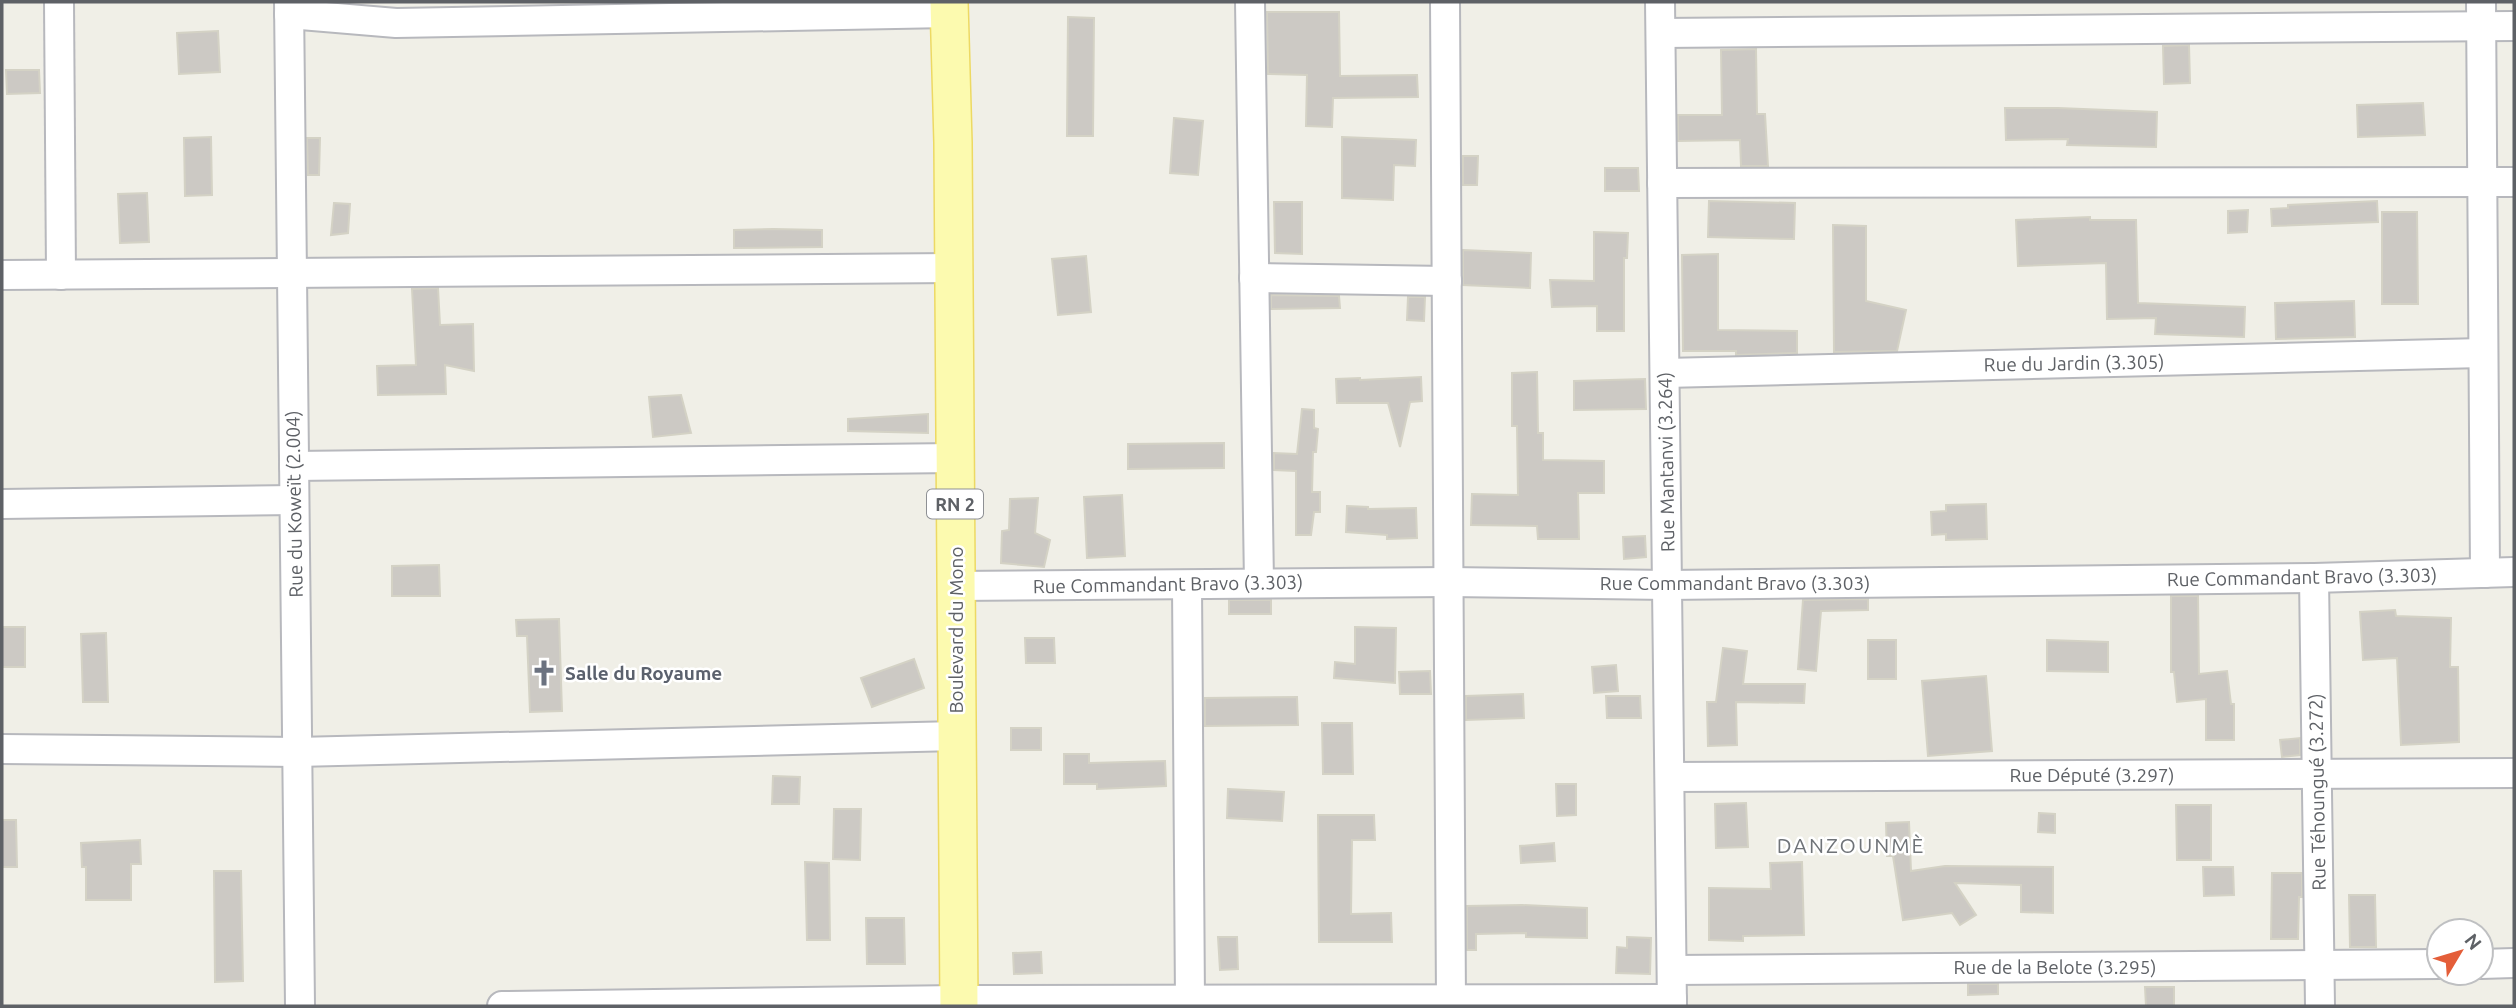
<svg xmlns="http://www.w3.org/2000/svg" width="2516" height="1008" viewBox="0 0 2516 1008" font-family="Ubuntu,sans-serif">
<rect width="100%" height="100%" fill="#f0efe7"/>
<!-- building -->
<g fill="#ccc9c4" stroke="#d4d2c5" stroke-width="2">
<polygon points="1267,12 1339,12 1340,76 1417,75 1418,97 1333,98 1332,127 1306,126 1307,75 1268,74"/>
<polygon points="1068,17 1094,18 1093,136 1067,136"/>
<polygon points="218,31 220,72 179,74 177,33"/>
<polygon points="2189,45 2190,83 2164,84 2163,46"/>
<polygon points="1756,49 1757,114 1765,114 1768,166 1741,166 1740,140 1678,141 1678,115 1722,115 1721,50"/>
<polygon points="6,70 39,70 40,93 7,94"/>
<polygon points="2423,103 2425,135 2358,137 2357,105"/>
<polygon points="2005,108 2058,108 2157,112 2156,147 2067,145 2068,139 2006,140"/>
<polygon points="1174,118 1203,121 1198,175 1170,173"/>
<polygon points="211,137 212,195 185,196 184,138"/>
<polygon points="1342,137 1416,140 1415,166 1394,165 1393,200 1342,198"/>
<polygon points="307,138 320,138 319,175 308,175"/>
<polygon points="1463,156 1478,156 1477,185 1463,185"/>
<polygon points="1605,168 1638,168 1639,191 1605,191"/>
<polygon points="147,193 149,242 120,243 118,194"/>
<polygon points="1709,201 1795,203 1794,239 1708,237"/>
<polygon points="2377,201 2378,222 2272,226 2271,209 2288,208 2288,205"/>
<polygon points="1274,202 1302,202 1302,254 1275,253"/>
<polygon points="334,203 350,204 348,233 331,235"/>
<polygon points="2248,210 2247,232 2228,233 2228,211"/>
<polygon points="2382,212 2417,212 2418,304 2382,304"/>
<polygon points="2090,217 2090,220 2136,220 2138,303 2245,307 2244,337 2155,334 2156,318 2107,319 2106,263 2018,266 2016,220"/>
<polygon points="1833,225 1866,226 1866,301 1906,310 1897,351 1834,352"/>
<polygon points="773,229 822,230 822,247 734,248 734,230"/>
<polygon points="1594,232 1628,233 1627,258 1624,258 1624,331 1597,331 1597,306 1552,307 1550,280 1594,281"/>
<polygon points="1463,250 1531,253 1530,288 1463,285"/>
<polygon points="1718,254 1718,330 1797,331 1797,353 1736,355 1736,351 1683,351 1682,255"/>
<polygon points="1086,256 1091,312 1058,315 1052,259"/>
<polygon points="438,288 440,325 473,324 474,371 445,365 446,394 378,395 377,366 416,365 412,289"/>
<polygon points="1271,295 1339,296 1340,308 1271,309"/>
<polygon points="1408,297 1425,297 1424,321 1407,320"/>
<polygon points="2354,301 2355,337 2276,339 2275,303"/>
<polygon points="1537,372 1538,433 1543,433 1543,460 1604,461 1604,493 1578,493 1579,539 1538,539 1537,526 1471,525 1472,494 1518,495 1517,426 1512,426 1512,373"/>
<polygon points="1421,377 1422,401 1410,402 1400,447 1388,403 1337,403 1336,379 1360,378 1360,380"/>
<polygon points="1645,379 1646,409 1574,410 1574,381"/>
<polygon points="681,395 691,433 653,437 649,397"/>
<polygon points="1302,409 1314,410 1314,428 1318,429 1316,452 1313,452 1312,492 1320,492 1320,512 1314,512 1311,535 1296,535 1296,471 1274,470 1274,453 1297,454"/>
<polygon points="928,414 928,433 848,431 848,419"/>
<polygon points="1224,443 1224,468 1128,469 1128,444"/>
<polygon points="1122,495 1125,556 1087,558 1084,497"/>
<polygon points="1038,498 1035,533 1050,540 1044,567 1001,563 1002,531 1009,530 1010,499"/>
<polygon points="1986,504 1987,539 1946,540 1946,534 1932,535 1931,512 1946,511 1946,505"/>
<polygon points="1347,506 1368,507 1368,509 1416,508 1417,538 1387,539 1387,535 1346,532"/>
<polygon points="1645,536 1646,557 1624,559 1623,537"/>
<polygon points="439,565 440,596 392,596 392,566"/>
<polygon points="2171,596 2198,596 2199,674 2227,671 2231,704 2234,704 2234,740 2206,740 2206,699 2177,702 2174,672 2171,672"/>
<polygon points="1868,599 1868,610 1821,611 1816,671 1798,669 1803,600"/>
<rect x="1229" y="600" width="42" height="14"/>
<polygon points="2395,610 2396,616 2451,618 2450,667 2458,667 2459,742 2401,745 2397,658 2363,660 2360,612"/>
<polygon points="559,619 562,711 530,712 527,636 517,636 516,620"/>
<rect x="2" y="627" width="23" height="40"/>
<polygon points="1355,627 1396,628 1395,683 1334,678 1335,662 1355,664"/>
<polygon points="106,633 108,702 83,702 81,634"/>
<polygon points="1025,638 1054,638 1055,663 1026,663"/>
<rect x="1868" y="640" width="28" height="39"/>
<polygon points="2047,640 2108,642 2108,672 2047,671"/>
<polygon points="1723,648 1747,651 1743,684 1805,684 1804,703 1736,702 1737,745 1708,746 1707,702 1716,702"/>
<polygon points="914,659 924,688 872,707 861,678"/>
<polygon points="1616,665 1618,691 1594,693 1592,667"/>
<polygon points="1430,671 1431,694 1400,694 1399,672"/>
<polygon points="1986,676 1992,751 1928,756 1922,681"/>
<polygon points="1523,694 1524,718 1466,720 1466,696"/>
<polygon points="1606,696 1640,696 1641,718 1607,718"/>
<polygon points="1297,697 1298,725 1205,726 1205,698"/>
<polygon points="1322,723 1352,723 1353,774 1323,774"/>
<rect x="1011" y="728" width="30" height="22"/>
<polygon points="2300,738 2300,755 2282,757 2280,740"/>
<polygon points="1064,754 1089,754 1089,763 1165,761 1166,786 1097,789 1097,784 1064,784"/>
<polygon points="773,776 800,777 799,804 772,804"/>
<polygon points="1556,784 1576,784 1576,815 1557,816"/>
<polygon points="1228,789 1284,792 1282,821 1227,818"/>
<polygon points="1746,803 1748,847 1716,848 1715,804"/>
<polygon points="2176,805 2211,805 2211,860 2177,860"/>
<polygon points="834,809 861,809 860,860 833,859"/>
<polygon points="2039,813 2055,814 2055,833 2038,832"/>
<polygon points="1318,815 1374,815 1375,840 1352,840 1351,914 1391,913 1392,942 1319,942"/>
<polygon points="2,820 16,820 17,867 2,867"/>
<polygon points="1909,822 1911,871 1945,866 2053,867 2053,913 2021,912 2021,885 1955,883 1976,915 1960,925 1952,913 1903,920 1893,856 1887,856 1886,823"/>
<polygon points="140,840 141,864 131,864 131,900 86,900 86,867 82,867 81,843"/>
<polygon points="1554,843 1555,861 1521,863 1520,846"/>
<polygon points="805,862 829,863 830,940 807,940"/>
<polygon points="1802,862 1804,935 1743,936 1743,941 1709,940 1709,888 1771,889 1770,863"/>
<polygon points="2203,867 2233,867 2234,895 2204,896"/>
<polygon points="214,871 241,871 243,981 215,982"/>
<polygon points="2272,873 2302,873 2302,897 2299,897 2298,939 2271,939"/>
<polygon points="2349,895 2375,895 2376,947 2350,947"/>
<polygon points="1522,905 1587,908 1587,938 1526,937 1526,933 1476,934 1476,950 1467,950 1467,906"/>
<polygon points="866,918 904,918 905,964 867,964"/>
<polygon points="1218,937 1237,937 1238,969 1220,970"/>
<polygon points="1627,937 1651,938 1650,974 1616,973 1617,947 1627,948"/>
<polygon points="1041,952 1042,973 1014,974 1013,953"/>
<polygon points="1968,984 1998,984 1998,994 1968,995"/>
<polygon points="2145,987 2174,987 2174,1006 2146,1006"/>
</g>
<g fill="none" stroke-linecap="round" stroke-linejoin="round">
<!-- minor casing -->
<g stroke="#b7b8bd" stroke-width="32">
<g id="minor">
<polyline points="59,2 61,275"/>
<polyline points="289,2 300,1006"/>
<polyline points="1250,2 1259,583"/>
<polyline points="1445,2 1451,1001"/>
<polyline points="1660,2 1672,1006"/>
<polyline points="2481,2 2485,573"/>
<polyline points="289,14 396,23 949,13"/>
<polyline points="1661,33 2514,26"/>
<polyline points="1662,183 2514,182"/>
<polyline points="2,275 954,268"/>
<polyline points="1254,278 1447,281"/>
<polyline points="1665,373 2483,353"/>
<polyline points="294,466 955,458"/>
<polyline points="2,504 294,500"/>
<polyline points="2314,578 2320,1006"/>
<polyline points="956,586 1449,582 1667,585 2314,578 2514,572"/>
<polyline points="1187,586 1190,1001"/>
<polyline points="2,749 297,752 957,736"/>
<polyline points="1670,777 2514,773"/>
<polyline points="2481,964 2514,963"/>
<polyline points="1672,970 2439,964"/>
<polyline points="502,1006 959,1000 1672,999"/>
</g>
</g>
<!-- major casing -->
<g stroke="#edd963" stroke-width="40">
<polyline id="major" points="949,2 953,143 959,1006"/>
</g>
<!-- minor -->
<use href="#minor" stroke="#fff" stroke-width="28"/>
<!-- major -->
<use href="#major" stroke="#fcfaaf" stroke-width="37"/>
</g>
<!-- icons -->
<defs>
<g id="church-bare" transform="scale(2.1)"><path d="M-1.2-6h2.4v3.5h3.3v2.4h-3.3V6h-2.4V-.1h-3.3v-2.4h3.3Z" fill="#6b7280" stroke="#fff" stroke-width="2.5" paint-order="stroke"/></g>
</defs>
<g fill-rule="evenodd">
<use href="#church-bare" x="544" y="673"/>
</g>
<g text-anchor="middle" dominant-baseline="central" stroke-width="5" stroke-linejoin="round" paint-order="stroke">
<!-- shield labels -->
<rect fill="#fff" stroke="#8e9094" stroke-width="2" x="927" y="489.5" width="56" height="29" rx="5"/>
<g font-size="18" font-weight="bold" fill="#5e6166">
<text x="955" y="504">RN 2</text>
</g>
<!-- street labels -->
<g font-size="19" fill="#5e6166" stroke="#fff">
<text transform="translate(2074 363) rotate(-1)">Rue du Jardin (3.305)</text>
<text transform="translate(1666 462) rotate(-91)">Rue Mantanvi (3.264)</text>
<text transform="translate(294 504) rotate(-91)">Rue du Koweït (2.004)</text>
<text transform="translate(2302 577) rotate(-1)">Rue Commandant Bravo (3.303)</text>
<text x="1735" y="583">Rue Commandant Bravo (3.303)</text>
<text transform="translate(1168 584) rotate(-1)">Rue Commandant Bravo (3.303)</text>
<text transform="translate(956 630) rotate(-90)">Boulevard du Mono</text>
<text x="2092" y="775">Rue Député (3.297)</text>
<text transform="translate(2317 792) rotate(-91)">Rue Téhoungué (3.272)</text>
<text x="2055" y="967">Rue de la Belote (3.295)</text>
</g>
<!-- worship labels -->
<g font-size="19" font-weight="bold" fill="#5b616d" stroke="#fff" text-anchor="start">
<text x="565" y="673">Salle du Royaume</text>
</g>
<!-- neighbourhood labels -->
<g font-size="21" letter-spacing="2" fill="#6f7378" stroke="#fff">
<text x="1851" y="845">DANZOUNMÈ</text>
</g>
</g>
<!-- border -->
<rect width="2516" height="1008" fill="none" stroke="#5e6166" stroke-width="7"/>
<!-- north arrow -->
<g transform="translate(2460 952) rotate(52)"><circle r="33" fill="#ffffff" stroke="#bfc0c2" stroke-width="2"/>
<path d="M0-5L12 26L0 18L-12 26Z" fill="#e45e39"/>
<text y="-10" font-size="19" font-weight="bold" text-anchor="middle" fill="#5e6166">N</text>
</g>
</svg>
